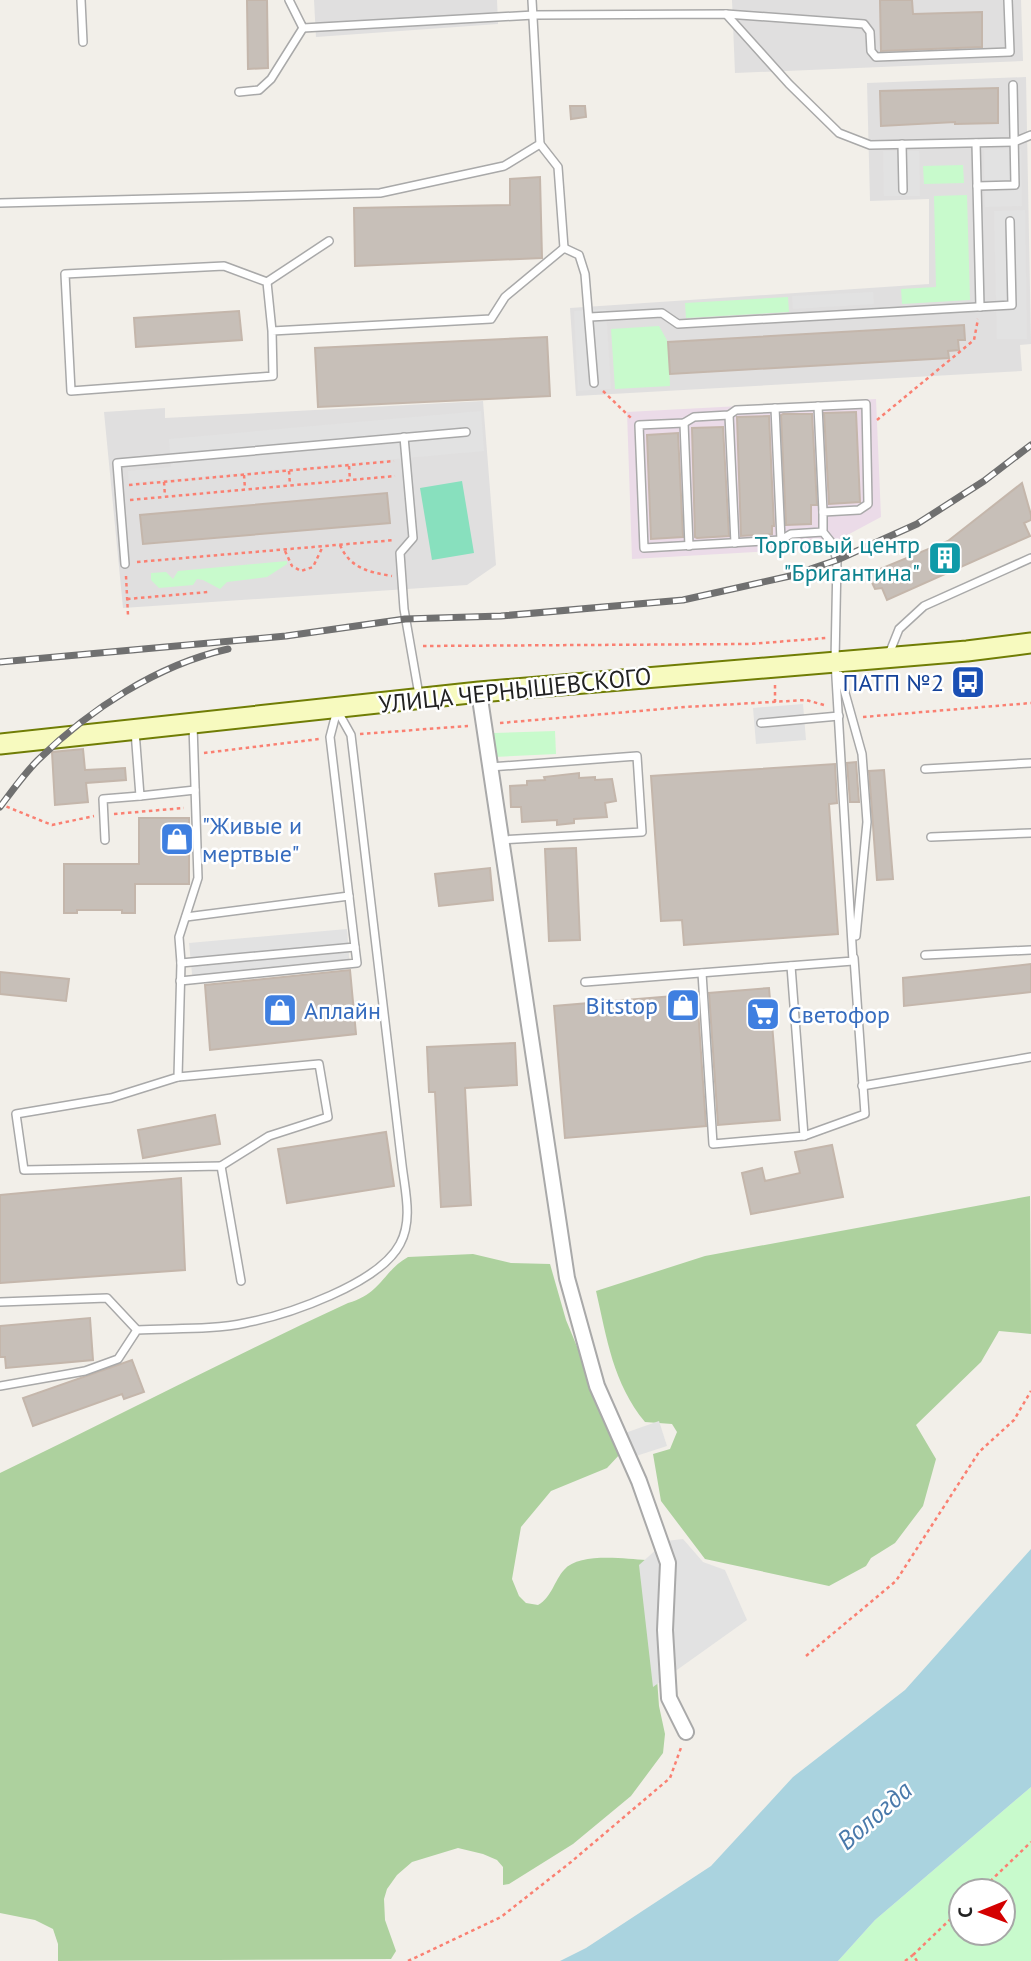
<svg xmlns="http://www.w3.org/2000/svg" width="1031" height="1961" viewBox="0 0 1031 1961" font-family="'PT Sans',sans-serif">
<rect width="100%" height="100%" fill="#f2efe9"/>
<!-- residential -->
<g fill="#e0dfdf">
<polygon points="314,0 497,0 498,24 316,37"/>
<polygon points="732,0 1021,0 1023,61 735,73"/>
<polygon points="1026,77 1031,344 1020,345 1022,371 576,396 570,308 929,284 929,199 870,201 867,83"/>
<polygon points="483,401 496,565 467,585 123,608 104,412 165,408 165,418"/>
</g>
<!-- industrial -->
<polygon fill="#ebdbe8" points="876,399 881,517 823,548 632,559 627,412"/>
<!-- forest -->
<g fill="#add19e">
<path d="M1030 1196 1031 1334 999 1331 981 1362 916 1425 936 1459 923 1506 895 1543 871 1558 866 1566 829 1586 705 1559 661 1501 653 1454 670 1449 677 1432 672 1424 645 1422C613 1383 607 1339 596 1291L705 1256Z"/>
<path d="M473 1254 511 1263 550 1264 566 1320 621 1453 607 1468 551 1491 521 1527 512 1579 519 1596 526 1603 538 1605C552 1597 554 1581 564 1570 579 1552 625 1559 646 1560L649 1568 659 1706 665 1734 663 1753 631 1796 573 1844 509 1884 503 1885V1867L497 1860 483 1854 458 1848 412 1862 397 1875 387 1889 384 1899 385 1920 396 1951 391 1959 58 1961V1944L53 1929 35 1920 0 1913V1473C116 1417 231 1357 348 1303 381 1294 383 1271 408 1257Z"/>
</g>
<!-- park -->
<g fill="#c8facc" fill-rule="evenodd">
<polygon points="963,165 964,183 924,184 923,166"/>
<polygon points="967,195 970,300 902,304 901,289 936,287 934,196"/>
<polygon points="788,297 789,312 686,318 685,303"/>
<polygon points="659,326 668,342 670,386 615,389 611,329"/>
<polygon points="287,561 287,564 267,577 227,582 220,589 203,580 197,579 193,585 159,588 151,580 151,573 166,572 173,579 178,571"/>
<polygon points="555,731 556,754 494,757 494,733"/>
<path d="M1031 1787V1961H838L875 1920ZM961 1891H1003V1933H961Z"/>
</g>
<!-- pitch -->
<polygon fill="#88e0be" points="462,481 474,553 432,560 420,488"/>
<!-- parking -->
<g fill="#e2e2e2">
<polygon points="1021,149 1022,206 985,207 984,150"/>
<polygon points="883,151 919,151 920,196 884,196"/>
<polygon points="1025,210 1027,339 997,339 994,211"/>
<polygon points="873,292 874,304 793,309 792,296"/>
<polygon points="606,309 611,389 578,391 574,311"/>
<polygon points="481,411 484,451 129,483 128,471 171,467 169,439"/>
<polygon points="803,704 806,740 756,744 753,708"/>
<polygon points="347,929 350,969 193,984 189,943"/>
<polygon points="659,1421 667,1446 633,1457 625,1433"/>
<polygon points="683,1539 703,1562 725,1570 747,1620 653,1687 639,1565 666,1541"/>
</g>
<!-- water -->
<polygon fill="#aad3df" points="1031,1549 1031,1787 875,1920 838,1961 560,1961 586,1948 711,1866 793,1777 905,1690"/>
<!-- building -->
<g fill="#c7bfb8" stroke="#c4b6ab" stroke-width="2">
<polygon points="247,0 267,0 268,68 248,69"/>
<polygon points="880,0 912,0 913,14 982,12 982,47 881,51"/>
<polygon points="998,88 998,123 955,124 955,122 881,126 880,91"/>
<polygon points="570,106 585,106 586,117 571,119"/>
<polygon points="540,177 542,258 355,266 354,208 510,205 510,179"/>
<polygon points="239,311 242,340 136,347 134,318"/>
<polygon points="964,325 965,340 958,340 959,350 948,351 949,358 670,374 668,342"/>
<polygon points="547,337 550,396 318,407 315,348"/>
<polygon points="856,412 860,502 829,504 824,413"/>
<polygon points="783,414 812,414 817,505 811,505 811,524 786,525 781,415"/>
<polygon points="769,416 774,526 772,526 772,534 741,536 737,417"/>
<polygon points="723,427 729,536 697,538 695,537 692,428"/>
<polygon points="678,433 683,537 651,539 647,435"/>
<polygon points="1022,483 1031,515 1031,520 1024,523 1030,536 887,600 882,588 875,589 868,574 948,541"/>
<polygon points="387,493 390,523 143,544 140,515"/>
<polygon points="83,749 85,770 125,768 126,780 86,783 88,802 55,805 52,752"/>
<polygon points="856,762 859,802 850,802 847,763"/>
<polygon points="835,764 837,803 829,804 838,934 684,945 682,920 661,921 651,776"/>
<polygon points="884,770 893,879 877,880 869,771"/>
<polygon points="579,773 579,778 595,777 595,780 612,779 616,801 605,803 607,817 574,819 574,823 557,825 557,820 522,822 521,807 511,807 510,786 527,785 527,781 545,780 544,777"/>
<polygon points="139,818 189,818 189,884 135,884 135,913 122,913 122,910 77,910 77,913 64,913 64,864 139,864"/>
<polygon points="576,848 580,940 549,941 545,849"/>
<polygon points="490,868 493,900 439,906 435,874"/>
<polygon points="1031,964 1031,992 904,1006 903,978"/>
<polygon points="350,970 356,1034 210,1050 205,985"/>
<polygon points="0,972 69,979 66,1001 0,994"/>
<polygon points="769,988 780,1120 718,1125 709,993"/>
<polygon points="697,994 706,1126 565,1138 554,1006"/>
<polygon points="515,1043 517,1085 465,1088 471,1205 441,1207 435,1092 429,1092 427,1047"/>
<polygon points="215,1115 220,1144 143,1158 138,1130"/>
<polygon points="386,1132 394,1186 287,1203 278,1149"/>
<polygon points="832,1145 843,1197 751,1214 742,1173 762,1168 765,1181 800,1173 795,1152"/>
<polygon points="181,1178 185,1270 0,1283 0,1195"/>
<polygon points="90,1318 93,1360 6,1368 5,1357 0,1357 0,1326"/>
<polygon points="132,1360 144,1392 124,1399 122,1394 33,1426 23,1398"/>
</g>
<g fill="none" stroke-linecap="round" stroke-linejoin="round">
<!-- service casing -->
<g stroke="#a9a9a9" stroke-width="10">
<g id="service">
<polyline points="81,0 83,42"/>
<polyline points="289,0 303,28 534,15 726,14 789,84 839,133 870,145 1014,142 1031,135"/>
<polyline points="726,14 864,24 870,32 871,51 876,57 1010,52 1008,0"/>
<polyline points="239,92 259,90 271,79 303,28"/>
<polyline points="976,143 980,307"/>
<polyline points="540,144 558,167 564,248"/>
<polyline points="902,144 903,190"/>
<polyline points="977,186 1015,185 1013,85"/>
<polyline points="0,203 380,193 504,166 540,144 532,0"/>
<polyline points="267,282 329,241"/>
<polyline points="590,317 662,313 678,324 1012,305 1010,221"/>
<polyline points="272,331 267,282 224,266 65,274 71,391 273,376 272,331 491,319 505,297 564,248 579,255 585,274 594,383"/>
<polyline points="818,406 823,512"/>
<polyline points="775,408 781,540"/>
<polyline points="729,415 735,543"/>
<polyline points="684,423 689,546"/>
<polyline points="404,437 413,538 400,553 404,609 419,695"/>
<polyline points="125,564 117,463 466,432"/>
<polyline points="889,654 899,629 924,606 1031,558"/>
<polyline points="840,675 862,754 867,822 856,936"/>
<polyline points="761,723 839,716"/>
<polyline points="193,725 198,878 179,937 181,963 178,1077 111,1098 16,1114 24,1170 221,1166 241,1281"/>
<polyline points="135,731 140,796 195,790"/>
<polyline points="490,767 637,756 642,832 501,840"/>
<polyline points="925,769 1031,763"/>
<polyline points="931,837 1031,833"/>
<polyline points="105,840 103,799 140,796"/>
<polyline points="186,917 349,896"/>
<polyline points="925,955 1031,950"/>
<polyline points="181,963 355,947 330,737 337,710"/>
<polyline points="702,973 713,1144 804,1136 791,966"/>
<polyline points="180,981 357,963 355,947"/>
<polyline points="585,982 853,961 835,661 837,560 831,542 823,532 823,512 859,510 868,504 866,404 736,410 729,415 694,417 684,423 639,425 644,548 781,540 791,534 823,532"/>
<polyline points="178,1077 319,1064 328,1117 269,1136 221,1166"/>
<polyline points="862,1086 1031,1057"/>
<polyline points="804,1136 865,1114 854,958"/>
<polyline points="0,1302 107,1298 137,1330"/>
<path d="M0 1386 85 1371 118 1359 137 1330C169 1328 214 1330 245 1323 287 1315 379 1284 400 1244 413 1220 405 1191 402 1165L351 735 337 710"/>
</g>
</g>
<!-- minor casing -->
<g stroke="#a9a9a9" stroke-width="18">
<polyline id="minor" points="479,692 567,1278 597,1386 639,1481 668,1563 665,1630 669,1698 686,1732"/>
</g>
<!-- secondary casing -->
<g stroke="#707d05" stroke-width="23">
<polyline id="secondary" points="0,744 479,692 967,651 1031,643"/>
</g>
<!-- path -->
<g stroke="#fa8072" stroke-width="2.5" stroke-dasharray="3.5 3.5" stroke-linecap="butt">
<polyline points="603,391 631,418"/>
<polyline points="877,420 974,340 978,319"/>
<polyline points="349,466 350,480"/>
<polyline points="289,471 290,485"/>
<polyline points="244,475 245,489"/>
<polyline points="164,482 165,496"/>
<polyline points="129,485 394,461"/>
<polyline points="130,500 395,476"/>
<path d="M340 545C350 568 368 572 392 576"/>
<polyline points="285,551 292,566 301,571 313,567 323,546"/>
<polyline points="137,562 395,540"/>
<polyline points="126,576 128,615"/>
<polyline points="127,599 208,592"/>
<polyline points="423,646 750,644 826,638"/>
<polyline points="775,685 775,702"/>
<polyline points="863,717 1031,703"/>
<polyline points="500,723 685,707 806,700 824,705"/>
<polyline points="360,734 468,726"/>
<polyline points="204,753 319,739"/>
<polyline points="0,804 52,825 94,816"/>
<polyline points="114,814 184,808"/>
<polyline points="806,1656 896,1581 979,1452 1014,1420 1031,1391"/>
<polyline points="980,1891 1031,1842"/>
<polyline points="913,1955 961,1909"/>
<polyline points="408,1961 501,1917 571,1862 670,1778 682,1745"/>
<polyline points="905,1961 913,1955 917,1961"/>
</g>
<!-- service -->
<use href="#service" stroke="#fff" stroke-width="7"/>
<!-- minor -->
<use href="#minor" stroke="#fff" stroke-width="14"/>
<!-- secondary -->
<use href="#secondary" stroke="#f7fabf" stroke-width="19"/>
<!-- rail casing -->
<g stroke="#707070" stroke-width="7">
<g id="rail">
<polyline points="0,662 286,636 405,619 501,616 683,600 790,576 837,560 917,524 984,481 1031,445"/>
<path d="M0 807C12 791 24 774 38 760 90 709 157 665 228 649"/>
</g>
</g>
<!-- rail -->
<use href="#rail" stroke="#fff" stroke-width="4.5" stroke-dasharray="13" stroke-linecap="butt"/>
</g>
<!-- icons -->
<defs>
<g id="building-square" transform="scale(1.75)"><rect x="-9" y="-9" width="18" height="18" rx="4" fill="#0f9aa8" stroke="#fff"/><path d="M-4-6H4V6H1V3H-1V6H-4ZM-2.5-4.3h1.7v1.8h-1.7ZM.8-4.3h1.7v1.8H.8ZM-2.5-1h1.7V.8h-1.7ZM.8-1h1.7V.8H.8Z" fill="#fff"/></g>
<g id="bus-square" transform="scale(1.75)"><rect x="-9" y="-9" width="18" height="18" rx="4" fill="#1a4fb4" stroke="#fff"/><path d="M-5-6H5V4H4V6H2V4H-2V6H-4V4H-5ZM-3.5-4V0h7V-4ZM-3.5 1.2v1.5H-2V1.2ZM2 1.2v1.5H3.5V1.2Z" fill="#fff"/></g>
<g id="shop-square" transform="scale(1.75)"><rect x="-9" y="-9" width="18" height="18" rx="4" fill="#3f7fe0" stroke="#fff"/><path d="M-5-2.5h2.3a2.7 3.5 0 0 1 5.4 0H5L5.5 6h-11ZM-1.5-2.5h3a1.5 2.3 0 0 0-3 0Z" fill="#fff"/></g>
<g id="supermarket-square" transform="scale(1.75)"><rect x="-9" y="-9" width="18" height="18" rx="4" fill="#3f7fe0" stroke="#fff"/><path d="M-6-5.5h2.5l.6 2H6L4.5 2H-2.5L-4.4-4H-6ZM-1.5 3.2a1.3 1.3 0 1 0 .1 0ZM3 3.2a1.3 1.3 0 1 0 .1 0Z" fill="#fff"/></g>
</defs>
<g fill-rule="evenodd">
<use href="#building-square" x="945" y="558"/>
<use href="#bus-square" x="968" y="682"/>
<use href="#shop-square" x="177" y="839"/>
<use href="#shop-square" x="683" y="1005"/>
<use href="#shop-square" x="280" y="1010"/>
<use href="#supermarket-square" x="763" y="1014"/>
</g>
<g text-anchor="middle" dominant-baseline="central" stroke-width="5" stroke-linejoin="round" paint-order="stroke">
<!-- culture labels -->
<g font-size="24" fill="#0d838f" stroke="#fff" text-anchor="end">
<text x="920" y="544">Торговый центр<tspan x="920" dy="28">"Бригантина"</tspan></text>
</g>
<!-- transit labels -->
<g font-size="24" fill="#164399" stroke="#fff" text-anchor="end">
<text x="944" y="682">ПАТП №2</text>
</g>
<!-- street labels -->
<g font-size="24" fill="#222" stroke="#fff">
<text transform="translate(515 690) rotate(-6)">УЛИЦА ЧЕРНЫШЕВСКОГО</text>
</g>
<!-- shop labels -->
<g font-size="24" fill="#366cbe" stroke="#fff" text-anchor="start">
<text x="202" y="825">"Живые и<tspan x="202" dy="28">мертвые"</tspan></text>
<text x="658" y="1005" text-anchor="end">Bitstop</text>
<text x="304" y="1010">Аплайн</text>
<text x="788" y="1014">Светофор</text>
</g>
<!-- water labels -->
<g font-size="26" font-style="italic" fill="#4a7aab" stroke="#fff">
<text transform="translate(874 1815) rotate(-41)">Вологда</text>
</g>
</g>
<!-- north arrow -->
<g transform="translate(982 1912) rotate(269)"><circle r="33" fill="#ffffff" stroke="#a7a7a7" stroke-width="2"/>
<path d="M0-5L12 26L0 18L-12 26Z" fill="#d40000"/>
<text y="-10" font-size="19" font-weight="bold" text-anchor="middle" fill="#222222">С</text>
</g>
</svg>
